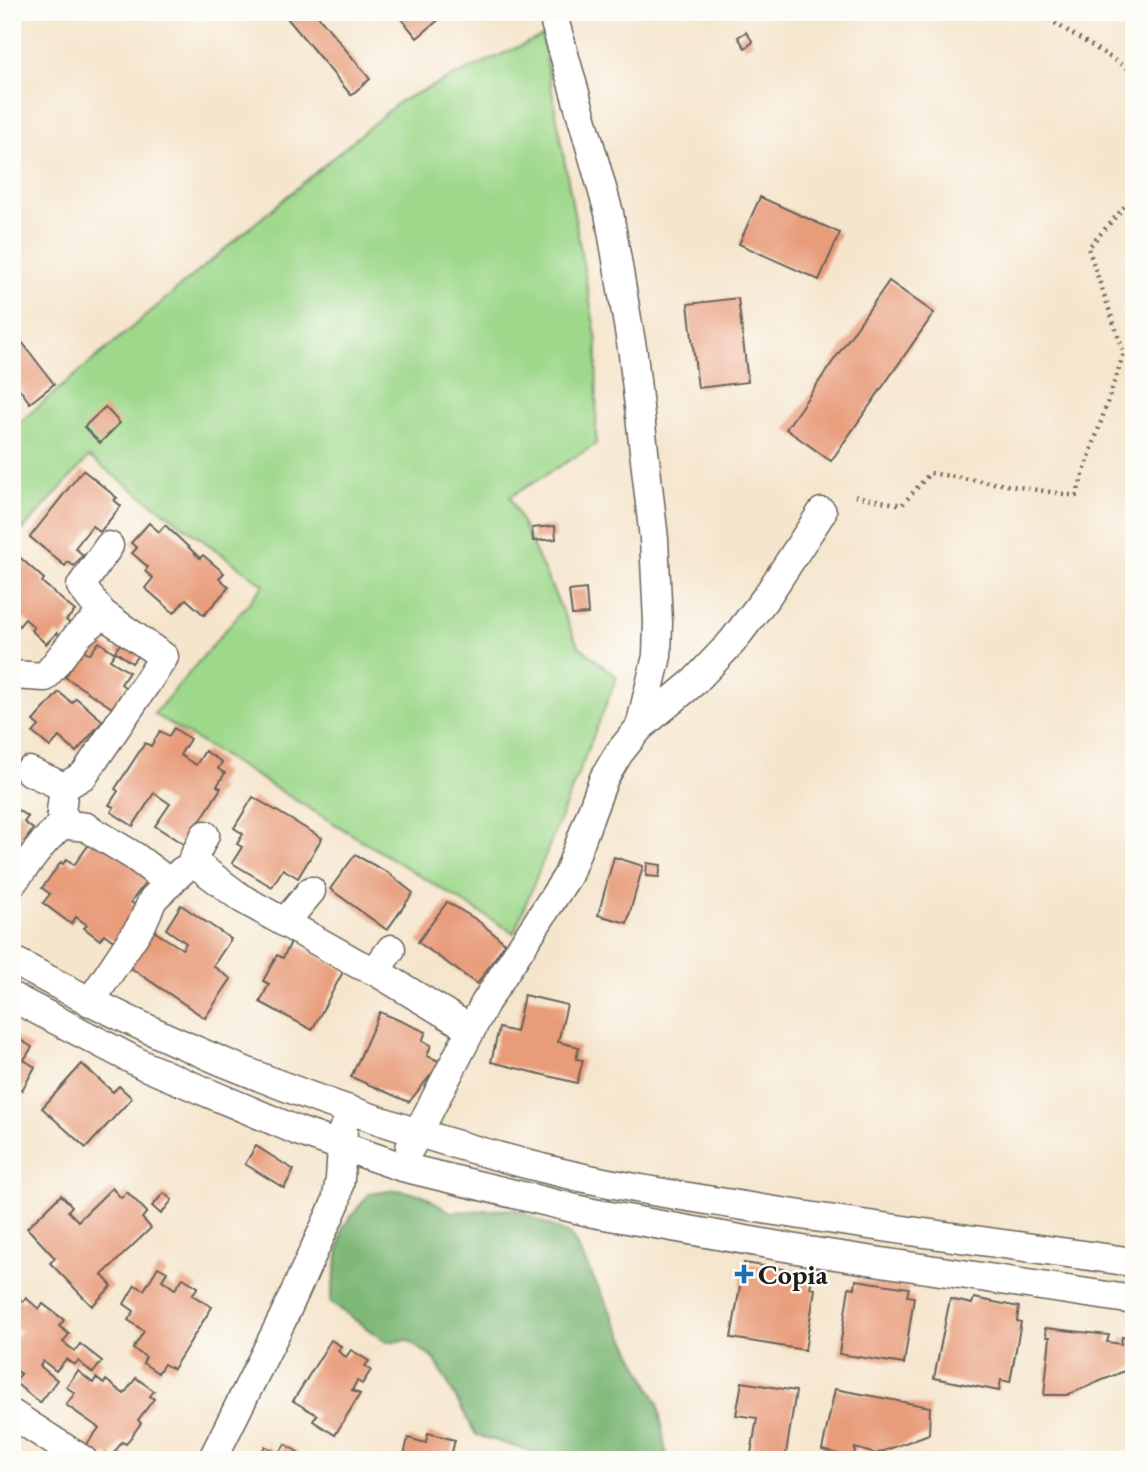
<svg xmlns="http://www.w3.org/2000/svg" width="1146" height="1472" viewBox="0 0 1146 1472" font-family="'EB Garamond',serif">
<rect width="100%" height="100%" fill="#fdfcf7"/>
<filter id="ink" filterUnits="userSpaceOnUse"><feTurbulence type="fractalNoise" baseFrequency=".0143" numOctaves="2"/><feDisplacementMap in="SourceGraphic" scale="14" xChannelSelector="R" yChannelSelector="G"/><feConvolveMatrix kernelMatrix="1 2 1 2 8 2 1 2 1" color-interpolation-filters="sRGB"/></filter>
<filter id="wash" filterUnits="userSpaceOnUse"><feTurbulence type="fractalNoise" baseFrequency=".00686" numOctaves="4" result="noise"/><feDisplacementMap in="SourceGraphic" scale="28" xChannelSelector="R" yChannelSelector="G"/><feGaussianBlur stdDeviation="1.57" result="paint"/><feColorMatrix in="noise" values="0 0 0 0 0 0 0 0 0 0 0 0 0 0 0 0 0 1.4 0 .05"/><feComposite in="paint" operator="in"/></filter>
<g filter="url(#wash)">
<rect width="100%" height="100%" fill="#f5e5cc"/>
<!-- green -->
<polygon fill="#9ed88b" stroke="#5d7a54" stroke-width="2" points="542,36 597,341 596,444 510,497 578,645 617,677 514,933 154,714 264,585 89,457 12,542 12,425 14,427 400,101"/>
<!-- forest -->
<polygon fill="#7eb877" stroke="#4d6a4a" stroke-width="2" points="397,1190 423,1195 451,1212 515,1209 571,1235 658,1403 667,1460 560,1460 476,1435 435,1360 408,1340 386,1342 330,1302 343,1227 369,1194"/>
<g id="blocks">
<!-- building -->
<g fill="#e89c7a">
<polygon points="282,12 315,12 370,79 351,95"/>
<polygon points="396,12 448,12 417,38"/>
<polygon points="746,32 753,42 745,48 738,37"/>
<polygon points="760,197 840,233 819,280 739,244"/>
<polygon points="889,281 934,313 831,461 786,429"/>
<polygon points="738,298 748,382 698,388 688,304"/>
<polygon points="12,329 54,384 30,403 12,379"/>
<polygon points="105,407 120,423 100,443 84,427"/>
<polygon points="83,470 117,498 114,500 121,506 100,532 92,526 75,548 83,555 74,566 68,562 65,566 30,537"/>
<polygon points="149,523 159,532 165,525 200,558 203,555 224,573 219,578 229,587 204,615 186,599 174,613 145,588 153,578 145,571 148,567 132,553 137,548 131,543"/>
<polygon points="555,526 556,539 533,541 532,528"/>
<polygon points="15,553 44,579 42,582 75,611 66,620 72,625 61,637 57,633 46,644 31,630 34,627 25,619 19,626 12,620 12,556"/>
<polygon points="586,589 588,614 572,615 569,591"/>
<polygon points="124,639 141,651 132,663 115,651"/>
<polygon points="99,642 115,653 110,660 129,672 121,684 126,688 112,708 65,677 83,650 90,654"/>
<polygon points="59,692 72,703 76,698 103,721 76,752 59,737 50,747 33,733 39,726 33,721"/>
<polygon points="174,728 190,739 180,755 196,765 205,751 222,762 218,769 225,773 217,786 221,788 185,845 155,826 170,804 154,793 133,826 111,812 114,807 109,805 118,791 115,789 145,743 151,746 160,731 169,736"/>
<polygon points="253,797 322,838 298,878 283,869 272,887 232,863 242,847 237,844 243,834 234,828"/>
<polygon points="12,806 28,817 24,822 33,829 25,841 32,846 12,872"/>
<polygon points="96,835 150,876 131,902 141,910 120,946 104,934 100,940 84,928 87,925 76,917 71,924 43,903 50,894 42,888 61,862 63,864 67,859 74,865"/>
<polygon points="355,855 387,872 413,893 387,930 330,889"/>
<polygon points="614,857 643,866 627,923 598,915"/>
<polygon points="647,863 661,865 659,877 646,876"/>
<polygon points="447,902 477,920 505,943 477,984 418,942"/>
<polygon points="181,905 231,939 213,966 231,979 205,1018 125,964 149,928 182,949 186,943 166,929"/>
<polygon points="291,942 344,970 312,1030 260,1002 269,984 263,981 277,955 283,958"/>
<polygon points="524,995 567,1005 558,1042 579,1047 576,1059 583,1060 577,1083 491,1062 499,1028 516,1032"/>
<polygon points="380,1012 426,1032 422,1041 431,1045 427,1056 441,1062 409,1102 351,1077"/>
<polygon points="12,1035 32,1047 24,1060 35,1067 22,1090 17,1087 12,1095"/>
<polygon points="82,1064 113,1092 119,1086 132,1098 86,1148 42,1108"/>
<polygon points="256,1146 294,1170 284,1188 245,1164"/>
<polygon points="112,1188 121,1198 127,1192 147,1212 142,1218 151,1228 102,1275 112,1286 92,1306 50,1263 55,1258 27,1228 61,1195 72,1206 68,1211 78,1221"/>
<polygon points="164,1193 172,1200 161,1214 152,1206"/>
<polygon points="744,1263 791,1270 790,1274 812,1278 810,1288 815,1289 805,1350 731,1338"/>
<polygon points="158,1267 167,1272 162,1280 175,1289 183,1278 198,1287 192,1295 212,1307 173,1369 164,1364 158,1373 143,1363 146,1357 133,1349 144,1331 128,1320 134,1311 124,1304 135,1285 144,1290"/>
<polygon points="856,1280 909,1288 907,1296 914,1297 904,1364 839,1354 849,1287 855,1288"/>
<polygon points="26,1298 39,1309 43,1304 64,1320 59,1326 69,1334 63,1342 75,1351 80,1344 102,1361 93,1373 78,1361 74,1365 66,1359 56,1371 43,1361 40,1366 57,1380 40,1403 14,1382 21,1374 12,1367 12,1341 20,1331 12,1325 12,1308 20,1299 23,1302"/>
<polygon points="974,1298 1019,1307 1017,1321 1021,1322 1010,1382 1001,1380 999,1391 934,1378 950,1299 972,1304"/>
<polygon points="1045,1328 1109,1335 1107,1342 1121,1344 1122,1337 1134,1339 1134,1367 1067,1395 1044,1395 1050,1337 1047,1337"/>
<polygon points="331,1340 341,1346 338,1351 346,1357 351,1350 369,1361 365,1366 371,1370 362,1384 357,1381 352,1390 360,1394 335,1435 313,1421 317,1415 293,1401"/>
<polygon points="78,1371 93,1383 96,1378 104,1384 106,1380 124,1394 136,1378 154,1391 150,1396 154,1399 138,1420 141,1423 126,1444 122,1442 111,1457 106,1453 101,1460 94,1460 82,1450 99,1428 66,1405 75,1393 66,1387"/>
<polygon points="742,1382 796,1391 785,1460 750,1460 757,1418 736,1415"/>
<polygon points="835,1389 930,1407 929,1434 876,1454 855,1448 854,1458 822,1450"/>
<polygon points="428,1433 455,1440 450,1460 403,1460 408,1438 426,1443"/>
<polygon points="285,1444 298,1452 296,1456 302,1460 257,1460 265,1446 279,1454"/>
</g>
</g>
</g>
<g filter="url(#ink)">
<use href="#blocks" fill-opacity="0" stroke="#68625a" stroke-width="2"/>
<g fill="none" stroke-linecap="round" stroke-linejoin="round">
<!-- minor casing -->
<g stroke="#68625a" stroke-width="31">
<g id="minor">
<polyline points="552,12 609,213 633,354 654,539 658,622 657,656 640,727"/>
<polyline points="109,546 81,586 103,614 164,657 84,775 64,787 61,812 69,825 86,827 134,856 170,883"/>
<polyline points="12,675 45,677 78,635 103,614"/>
<polyline points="29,771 64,787"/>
<polyline points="205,835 192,861 241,898 358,964 375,971 471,1029"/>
<polyline points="12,883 45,841 66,820"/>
<polyline points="285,922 311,891"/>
<path d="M12 960C178 1052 358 1121 542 1168 608 1185 676 1195 744 1206 874 1227 1004 1244 1134 1262"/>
<polyline points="375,971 391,949"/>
<polyline points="12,997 145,1066 298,1131 402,1167 593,1213 808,1251 1134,1300"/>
<polyline points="90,1002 142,924 153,899 182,871"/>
<polyline points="410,1148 485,1003 568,875 604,778 619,753 640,727 695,681 732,642 767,596 822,512"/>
<polyline points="12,1414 83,1460"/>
<polyline points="212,1460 284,1316 336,1202 340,1179 343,1130"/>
</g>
</g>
<!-- path -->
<g stroke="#68625a" stroke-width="4.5" stroke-dasharray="2 5" stroke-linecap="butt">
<polyline points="1037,12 1134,72"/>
<polyline points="855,496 902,505 930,473 1076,496 1124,353 1088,248 1134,196"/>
</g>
<!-- minor -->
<use href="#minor" stroke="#fff" stroke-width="28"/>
</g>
</g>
<!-- markers -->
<path fill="#1f6fb2" stroke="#fdfcf7" stroke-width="2.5" d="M740.5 1263.5h7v7h7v7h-7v7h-7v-7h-7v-7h7z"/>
<g text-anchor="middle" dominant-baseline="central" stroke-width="5" stroke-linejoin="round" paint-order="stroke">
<!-- poi labels -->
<g font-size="28" font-weight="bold" fill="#1c1c1c" stroke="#fdfcf7" text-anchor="start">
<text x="758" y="1274">Copia</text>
</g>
</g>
<!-- margin -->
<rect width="1146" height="1472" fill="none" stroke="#fdfcf7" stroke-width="42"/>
</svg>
